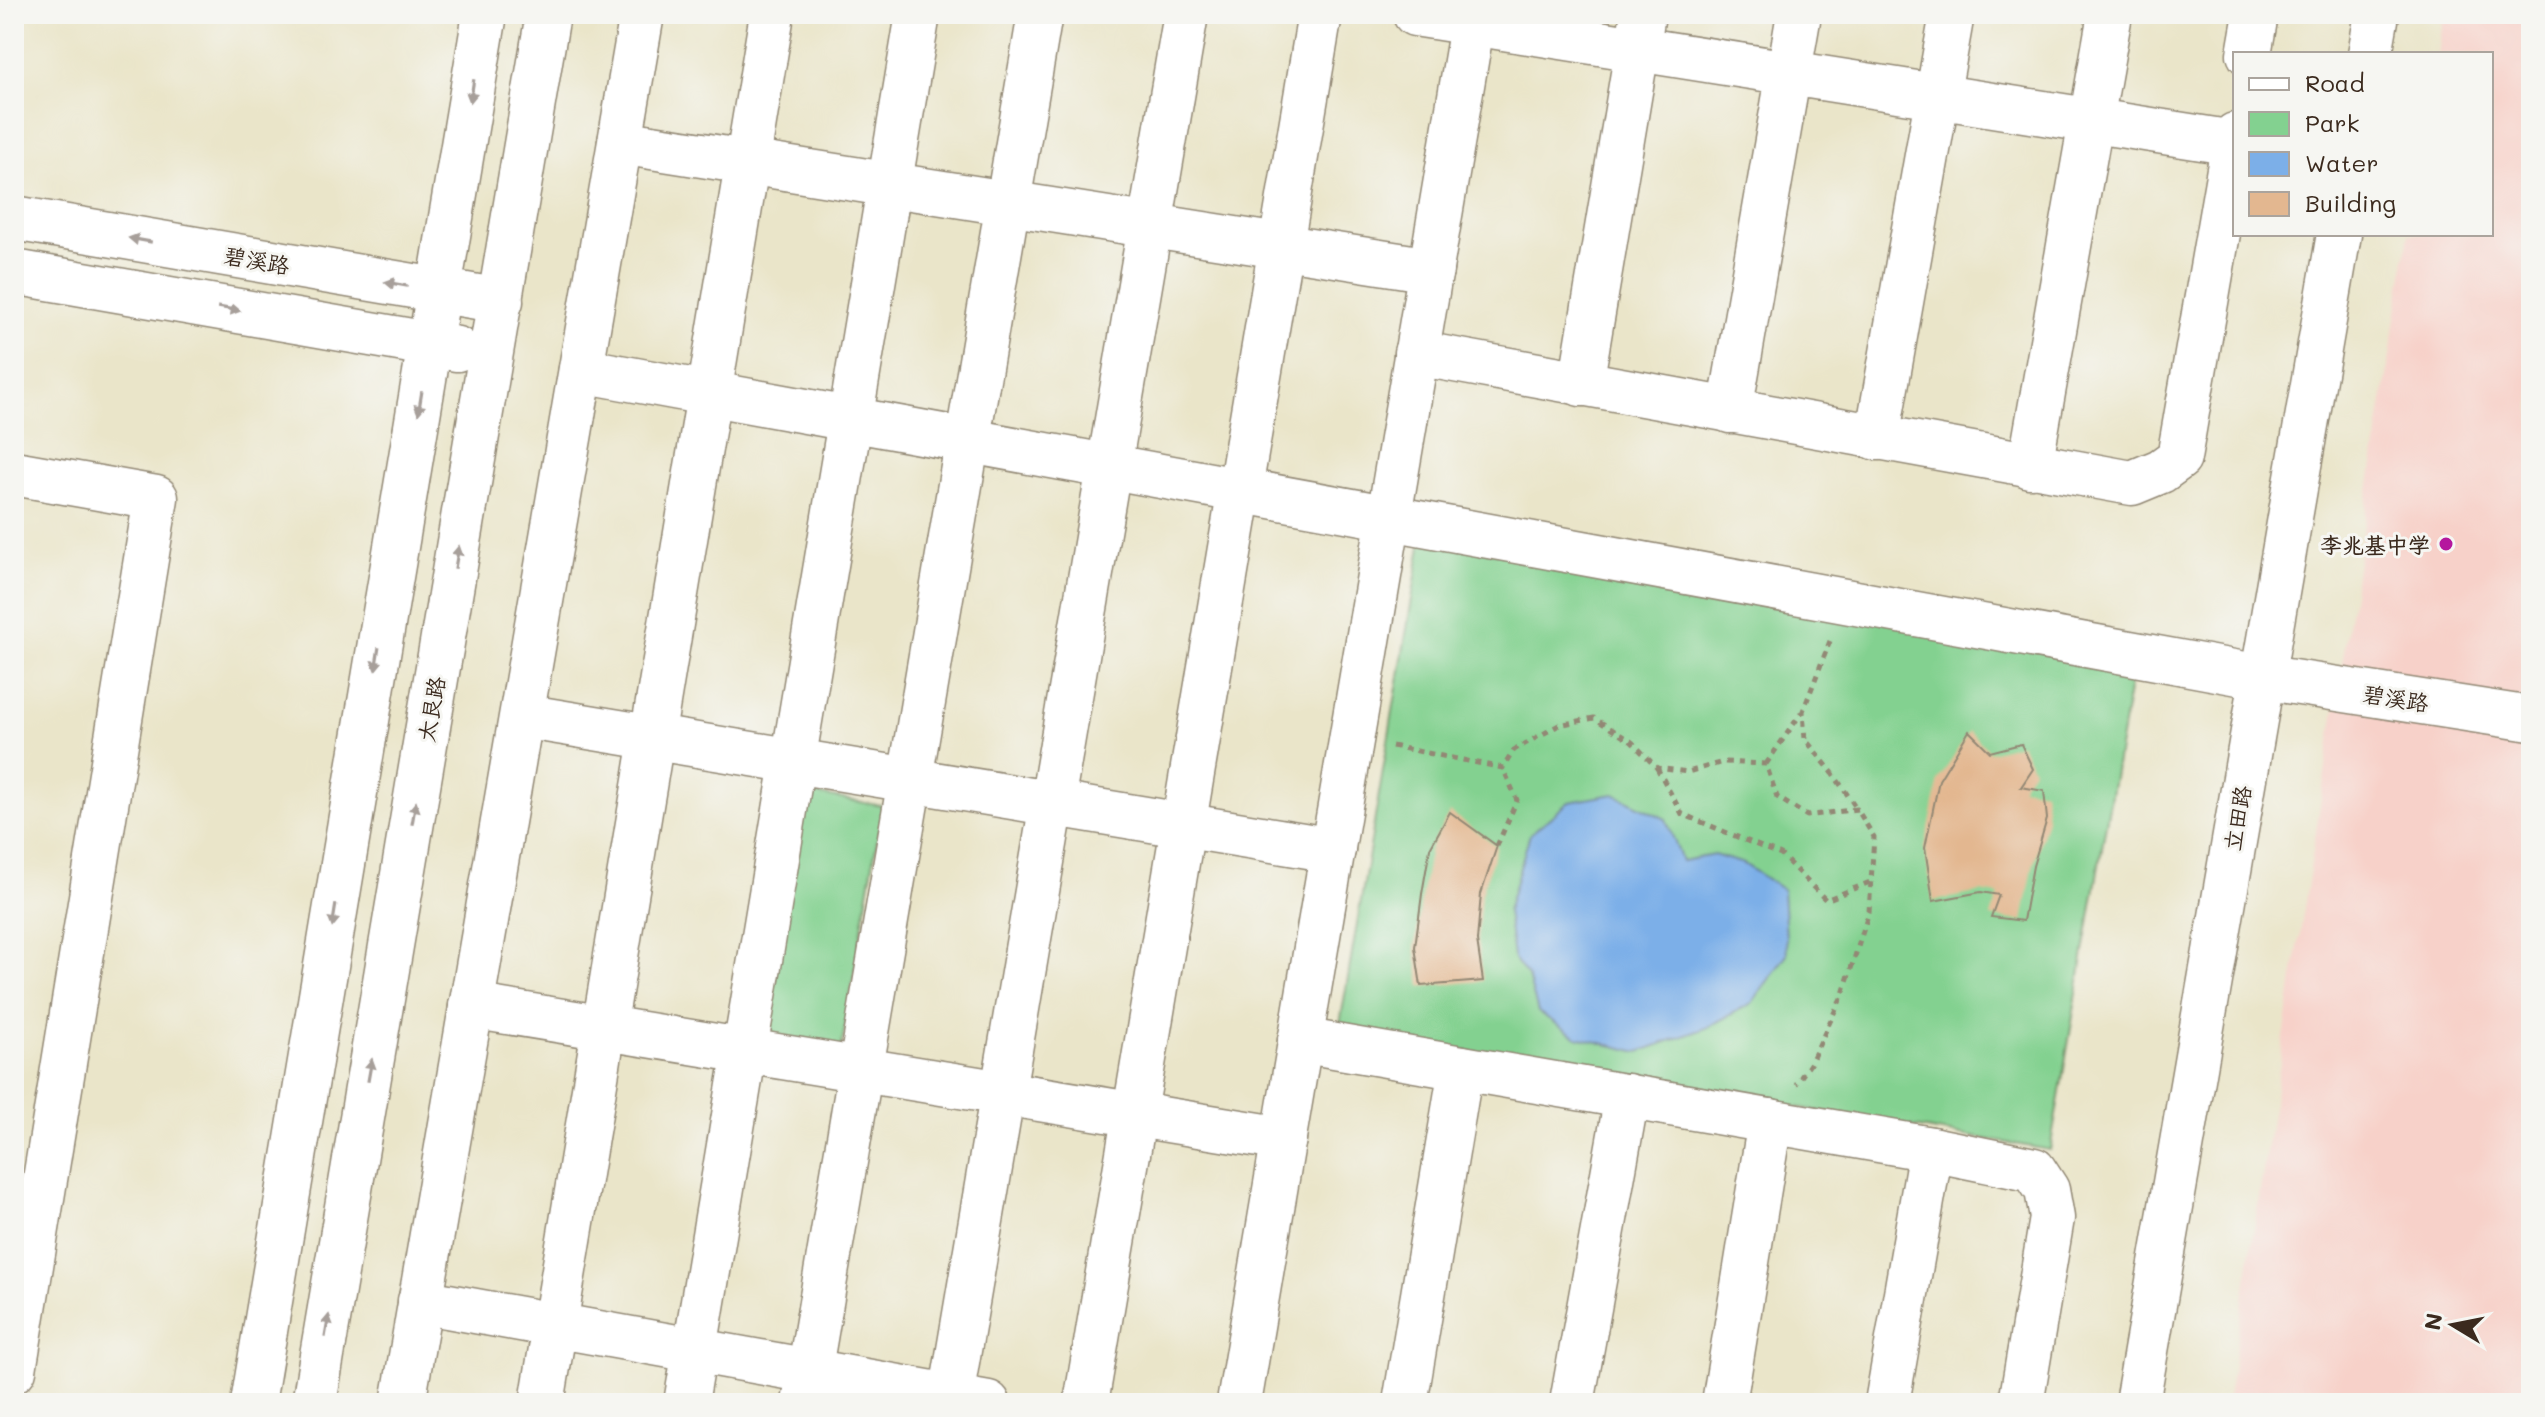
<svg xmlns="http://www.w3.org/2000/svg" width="2545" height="1417" viewBox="0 0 2545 1417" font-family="Mali,'LXGW WenKai TC',sans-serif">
<rect width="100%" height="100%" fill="#f6f6f2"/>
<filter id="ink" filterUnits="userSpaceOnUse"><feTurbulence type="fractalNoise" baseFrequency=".0125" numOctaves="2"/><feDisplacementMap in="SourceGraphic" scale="16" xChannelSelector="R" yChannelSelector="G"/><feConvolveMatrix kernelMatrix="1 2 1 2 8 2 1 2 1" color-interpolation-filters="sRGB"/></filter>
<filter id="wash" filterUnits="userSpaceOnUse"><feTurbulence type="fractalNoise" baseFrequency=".006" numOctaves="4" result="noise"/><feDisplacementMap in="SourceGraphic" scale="32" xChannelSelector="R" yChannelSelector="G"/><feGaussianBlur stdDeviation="1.8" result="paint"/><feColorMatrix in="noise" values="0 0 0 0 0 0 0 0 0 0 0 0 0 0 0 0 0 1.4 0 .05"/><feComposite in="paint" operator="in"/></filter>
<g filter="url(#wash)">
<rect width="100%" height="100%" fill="#eae5c9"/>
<!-- built -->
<polygon fill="#f7d1c9" points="2444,14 2531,14 2531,1403 2227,1403 2409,234 2491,234 2491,54 2438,54"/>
<!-- green -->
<g fill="#83d190" stroke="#5f7e57" stroke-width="2">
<polygon points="1422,540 2134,661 2050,1150 1339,1030"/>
<polygon points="797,791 883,806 841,1050 755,1035"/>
</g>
<!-- water -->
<polygon fill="#7cafe8" stroke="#5c6c83" stroke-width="2" points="1614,794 1666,819 1682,861 1714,855 1744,864 1783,890 1787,954 1752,1003 1706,1028 1639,1052 1577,1037 1538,1012 1528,977 1513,957 1507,911 1530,834 1569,802"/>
<g id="blocks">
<!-- building -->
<g fill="#e3b790">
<polygon points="1969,731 1990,752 2021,744 2033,769 2021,787 2044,791 2047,819 2033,866 2023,921 1991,917 1999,895 1981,892 1933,901 1925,848 1939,780"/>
<polygon points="1450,812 1497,846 1481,894 1477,941 1483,981 1421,986 1415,947 1422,894 1430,848"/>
</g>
</g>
</g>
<g filter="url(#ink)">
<use href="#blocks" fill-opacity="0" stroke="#928874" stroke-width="2"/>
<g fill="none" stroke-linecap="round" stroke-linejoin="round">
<!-- minor casing -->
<g stroke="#928874" stroke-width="47">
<g id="minor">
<polyline points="1415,14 2234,143"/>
<polyline points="2249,54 2256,14"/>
<polyline points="2370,54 2377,14"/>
<polyline points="620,142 1431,270"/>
<polyline points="14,218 501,301"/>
<polyline points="14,272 457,349"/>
<polyline points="1416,353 2132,483 2161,471 2179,458 2235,135"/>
<polyline points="581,370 2261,677 2531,719"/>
<polyline points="1581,384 1643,14"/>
<polyline points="1730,411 1799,14"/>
<polyline points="1877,438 1952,14"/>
<polyline points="2030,466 2110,14"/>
<polyline points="14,473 156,498 14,1370"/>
<polyline points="522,716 1333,850"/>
<polyline points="471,1006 1284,1139"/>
<polyline points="1300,1040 1931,1149 2034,1170 2047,1190 2052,1218 2021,1403"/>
<polyline points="420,1301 988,1403"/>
<polyline points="253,1403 485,14"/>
<polyline points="314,1403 548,14"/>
<polyline points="403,1403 642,14"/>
<polyline points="542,1403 772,14"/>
<polyline points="686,1403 918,14"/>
<polyline points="804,1403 1040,14"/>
<polyline points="950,1403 1186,14"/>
<polyline points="1086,1403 1320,14"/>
<polyline points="1239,1403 1474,14"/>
<polyline points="1405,1403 1461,1068"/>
<polyline points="1572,1403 1627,1096"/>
<polyline points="1724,1403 1770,1121"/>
<polyline points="1887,1403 1931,1149"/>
<polyline points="2137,1403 2339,234"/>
</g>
</g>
<!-- path -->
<g stroke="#928874" stroke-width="5" stroke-dasharray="6 6" stroke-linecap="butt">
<polyline points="1830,641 1803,711 1805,739 1832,772 1857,809"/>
<polyline points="1392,746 1503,768 1514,750 1559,725 1594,718 1632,742 1657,768 1688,772 1723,762 1766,764 1777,797 1807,816 1857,809 1874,837 1869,912 1843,994 1810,1064 1796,1084"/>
<polyline points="1766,764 1802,712"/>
<polyline points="1657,768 1682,814 1781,855 1826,900 1870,882"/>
<polyline points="1497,846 1517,800 1503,768"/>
</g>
<!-- minor -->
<use href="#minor" stroke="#fff" stroke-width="44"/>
</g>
<!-- one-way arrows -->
<defs><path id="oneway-solid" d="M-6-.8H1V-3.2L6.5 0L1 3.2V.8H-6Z" transform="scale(2)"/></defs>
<g fill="#a79f9a">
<use href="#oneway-solid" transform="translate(472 91) rotate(99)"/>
<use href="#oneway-solid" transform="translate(140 240) rotate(-170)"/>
<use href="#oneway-solid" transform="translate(396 284) rotate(-170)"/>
<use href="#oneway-solid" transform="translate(229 309) rotate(10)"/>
<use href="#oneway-solid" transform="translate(420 403) rotate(99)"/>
<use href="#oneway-solid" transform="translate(457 557) rotate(-80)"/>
<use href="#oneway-solid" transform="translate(377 659) rotate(99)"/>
<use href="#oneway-solid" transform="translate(414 813) rotate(-80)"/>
<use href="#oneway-solid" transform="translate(334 916) rotate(99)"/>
<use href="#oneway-solid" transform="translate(370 1070) rotate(-80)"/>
<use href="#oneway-solid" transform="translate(327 1326) rotate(-80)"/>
</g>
</g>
<!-- markers -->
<circle fill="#b5179e" stroke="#f6f6f2" stroke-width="3" cx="2446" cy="544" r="8"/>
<g text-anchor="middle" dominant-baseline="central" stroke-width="6" stroke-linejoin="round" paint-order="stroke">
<!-- street labels -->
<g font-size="22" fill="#3b2a1e" stroke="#f6f6f2">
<text transform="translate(257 260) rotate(10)">碧溪路</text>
<text transform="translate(2396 698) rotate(9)">碧溪路</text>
<text transform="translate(431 709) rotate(-80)">太艮路</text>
<text transform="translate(2237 818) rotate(-80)">立田路</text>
</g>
<!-- poi labels -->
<g font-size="22" font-weight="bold" fill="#3b2a1e" stroke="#f6f6f2" text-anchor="end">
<text x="2430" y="544">李兆基中学</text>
</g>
</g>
<!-- margin -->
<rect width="2545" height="1417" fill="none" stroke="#f6f6f2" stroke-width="48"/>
<!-- legend -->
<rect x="2233" y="52" width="260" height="184" fill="#f6f6f2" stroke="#aba49d" stroke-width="2"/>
<rect x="2249" y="78" width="40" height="12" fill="#ffffff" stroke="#aba49d" stroke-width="2"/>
<text x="2305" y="92" font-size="24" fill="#3b2a1e">Road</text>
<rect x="2249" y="112" width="40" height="24" fill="#83d190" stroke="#aba49d" stroke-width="2"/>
<text x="2305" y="132" font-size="24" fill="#3b2a1e">Park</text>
<rect x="2249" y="152" width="40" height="24" fill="#7cafe8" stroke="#aba49d" stroke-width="2"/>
<text x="2305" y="172" font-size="24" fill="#3b2a1e">Water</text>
<rect x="2249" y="192" width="40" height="24" fill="#e3b790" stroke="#aba49d" stroke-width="2"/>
<text x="2305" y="212" font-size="24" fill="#3b2a1e">Building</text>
<!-- north arrow -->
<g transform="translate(2453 1325) rotate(280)" stroke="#f6f6f2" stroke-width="6" paint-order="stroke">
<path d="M0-6L14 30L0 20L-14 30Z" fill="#3b2a1e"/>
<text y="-12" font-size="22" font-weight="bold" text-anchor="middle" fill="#3b2a1e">N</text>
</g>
</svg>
